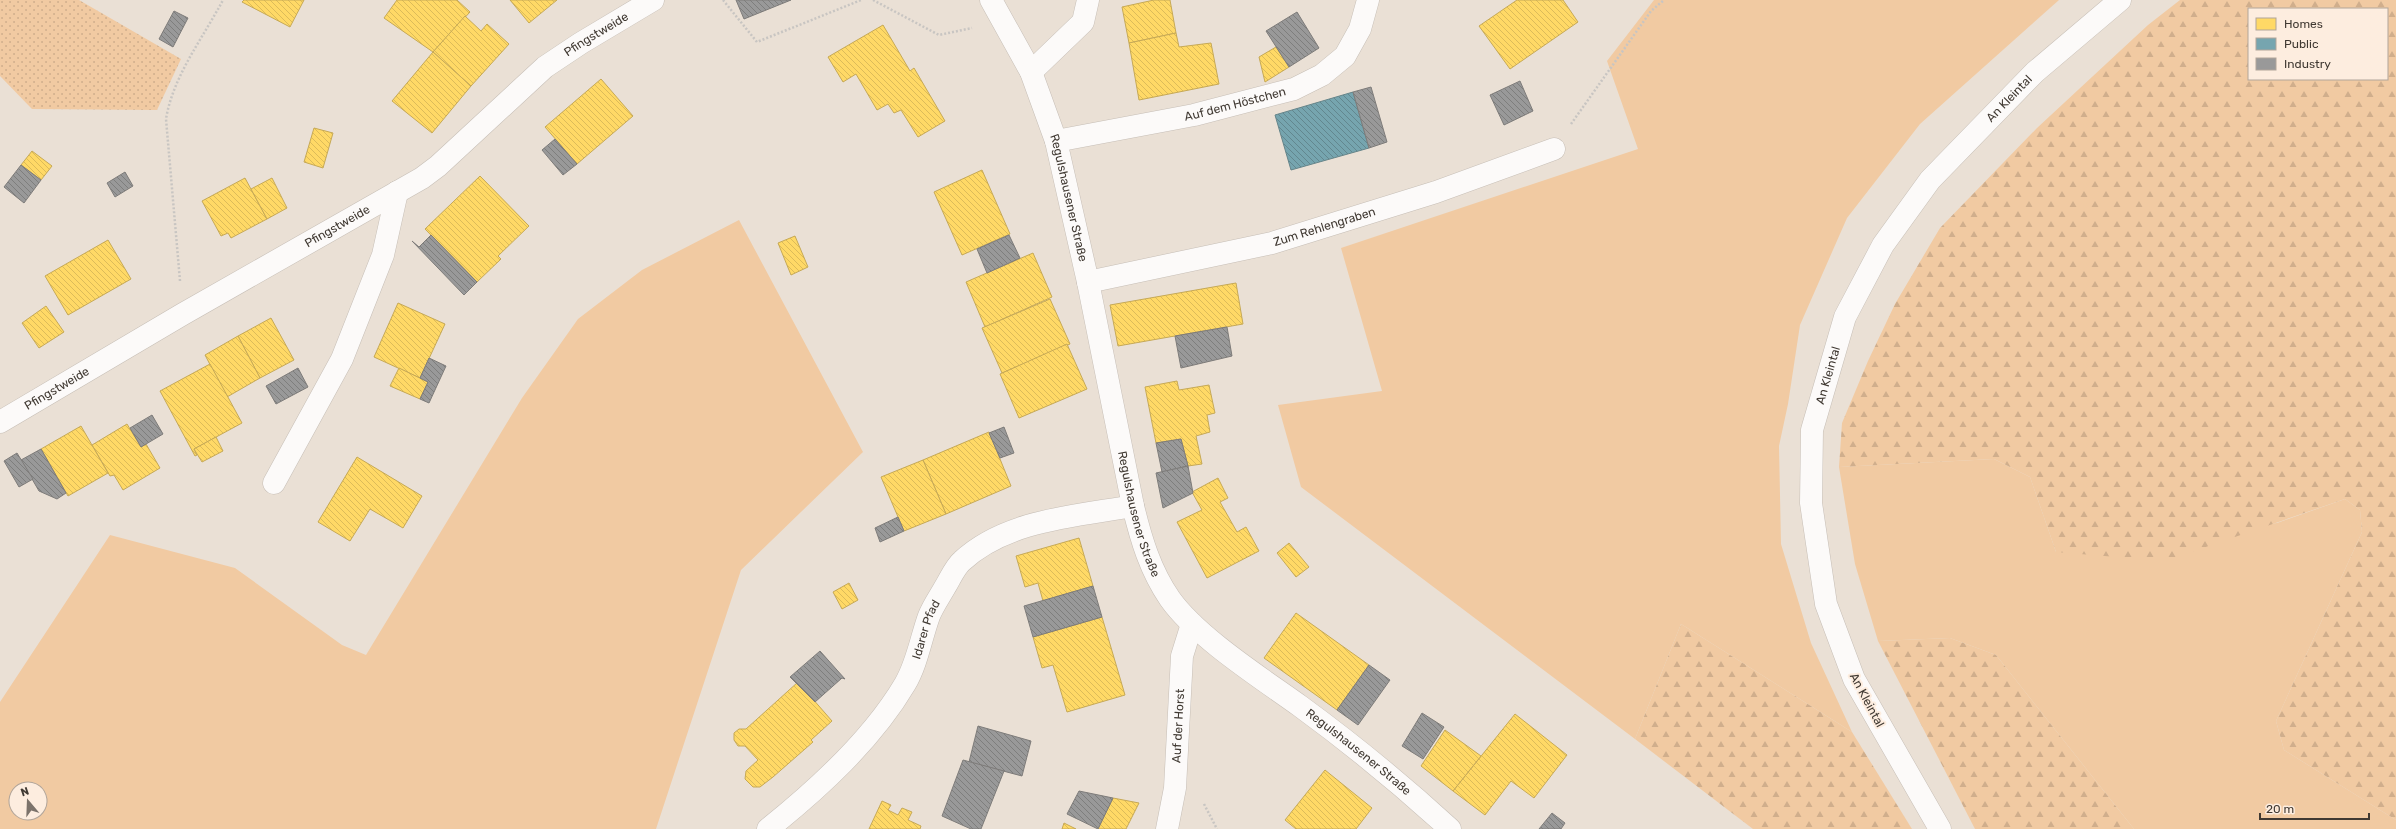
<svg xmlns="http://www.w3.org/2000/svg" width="2396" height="829" viewBox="0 0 2396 829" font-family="Rubik,sans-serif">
<defs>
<pattern id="forest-firs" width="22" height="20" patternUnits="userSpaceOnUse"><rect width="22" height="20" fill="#f1caa2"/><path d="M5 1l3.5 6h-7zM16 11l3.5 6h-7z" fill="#d0ae8c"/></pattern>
<pattern id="park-dots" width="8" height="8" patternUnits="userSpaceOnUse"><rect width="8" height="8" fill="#f1caa2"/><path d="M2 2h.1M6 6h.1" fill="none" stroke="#d0ae8c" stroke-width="1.8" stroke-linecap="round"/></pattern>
<pattern id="homes-back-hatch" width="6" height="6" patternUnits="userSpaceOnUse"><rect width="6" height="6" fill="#ffd966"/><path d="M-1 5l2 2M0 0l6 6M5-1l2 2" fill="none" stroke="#dcbb59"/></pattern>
<pattern id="public-back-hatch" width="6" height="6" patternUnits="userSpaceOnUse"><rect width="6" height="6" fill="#76a5af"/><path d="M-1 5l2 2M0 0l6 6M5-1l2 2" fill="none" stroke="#62878f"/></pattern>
<pattern id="industry-back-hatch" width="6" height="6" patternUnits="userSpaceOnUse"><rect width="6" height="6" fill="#999"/><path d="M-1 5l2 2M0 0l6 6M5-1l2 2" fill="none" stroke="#7e7e7d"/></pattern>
</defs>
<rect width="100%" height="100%" fill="#eae0d5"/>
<!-- grass -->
<g fill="#f1caa2" fill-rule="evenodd">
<polygon points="1654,0 2059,0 1920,124 1847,218 1800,325 1788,404 1779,446 1781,544 1811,643 1852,732 1681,624 1635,739 1301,487 1278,405 1382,391 1341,248 1638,149 1607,61"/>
<path d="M739 220 863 452 741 570 656 829H0V702L110 535 235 568 342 645 366 655 522 398 578 319 642 270ZM16 789H40V813H16Z"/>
<polygon points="1994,459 2030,477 2056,552 2277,523 2345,499 2360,510 2362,532 2276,721 2284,750 2396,820 2396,829 2134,829 1996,655 1950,638 1878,641 1855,564 1839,467"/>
</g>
<!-- forest -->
<g fill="url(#forest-firs)" fill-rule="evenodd">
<path d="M2180 0H2396V820L2284 750 2276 721 2362 532 2360 510 2345 499 2165 561 2056 552 2030 477 1994 459 1839 467 1842 423 1868 361 1895 304 1940 228 2037 128 2148 25ZM2249 9H2387V79H2249Z"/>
<polygon points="1681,624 1852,732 1912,829 1753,829 1635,739"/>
<polygon points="1950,638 1996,655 2134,829 1975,829 1878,641"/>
</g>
<!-- park -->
<polygon fill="url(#park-dots)" points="0,0 79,0 181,59 157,110 32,109 0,76"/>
<!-- homes -->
<g fill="url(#homes-back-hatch)" stroke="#c6a956">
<polygon points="244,0 304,0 290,27 242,2"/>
<polygon points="397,0 457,0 470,12 433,52 384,18"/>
<polygon points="510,0 557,0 529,23"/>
<polygon points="1154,0 1170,0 1176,33 1129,43 1122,7"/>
<polygon points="1517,0 1563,0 1578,22 1510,69 1479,26"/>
<polygon points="465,16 481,31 487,24 509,44 471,86 433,52"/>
<polygon points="883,25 910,71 914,68 945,121 918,137 901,110 894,113 888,104 877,110 856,74 843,82 828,57"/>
<polygon points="1176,33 1179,47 1211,43 1219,84 1139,100 1129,43"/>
<polygon points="1276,47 1289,67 1265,82 1259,57"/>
<polygon points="433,52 471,86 432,133 392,101"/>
<polygon points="601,79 633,116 577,164 545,127"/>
<polygon points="314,128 333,133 323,168 304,162"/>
<polygon points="32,151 52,166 41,180 21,165"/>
<polygon points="982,170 1010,234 962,255 934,192"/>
<polygon points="480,176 529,226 498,256 501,259 477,282 425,229"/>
<polygon points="245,178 267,219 231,238 228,233 221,236 202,201"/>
<polygon points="272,178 287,208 267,219 251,189"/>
<polygon points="795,236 808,267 791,275 778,243"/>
<polygon points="108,240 131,279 68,315 45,276"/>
<polygon points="1033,253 1052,297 985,327 966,282"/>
<polygon points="1236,283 1243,324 1118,346 1110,305"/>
<polygon points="1050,299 1070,344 1002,373 982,328"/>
<polygon points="398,303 445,324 420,378 374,357"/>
<polygon points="46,306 64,332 39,348 22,323"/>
<polygon points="271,318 294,360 260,378 238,336"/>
<polygon points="238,336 260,378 227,397 205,355"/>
<polygon points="1067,344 1087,389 1019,418 1000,374"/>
<polygon points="210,364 242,423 194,449 197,455 195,456 160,391"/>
<polygon points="399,368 428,382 420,399 390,386"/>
<polygon points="1177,381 1179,390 1209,385 1215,413 1207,415 1210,432 1196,436 1202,464 1188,466 1181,439 1156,443 1145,387"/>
<polygon points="127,424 141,447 146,444 160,468 123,490 114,475 110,476 92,445"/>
<polygon points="81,426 108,473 68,496 41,449"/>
<polygon points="989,432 1011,486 946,514 923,460"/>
<polygon points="216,437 223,451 202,462 194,449"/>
<polygon points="357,457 422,496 403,528 370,509 350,541 318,522"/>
<polygon points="923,460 946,514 904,531 881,477"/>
<polygon points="1218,478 1228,498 1220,502 1237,532 1246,527 1259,551 1207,578 1177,522 1202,510 1192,492"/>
<polygon points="1079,538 1093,586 1043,601 1038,583 1025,587 1016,556"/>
<polygon points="1289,543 1309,567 1296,577 1277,553"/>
<polygon points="849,583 858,600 842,609 833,592"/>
<polygon points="1296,613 1369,665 1337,710 1264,658"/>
<polygon points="1102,617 1125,695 1067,712 1053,665 1042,668 1033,637"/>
<polygon points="798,682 832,721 811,740 813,742 773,777 760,787 753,787 745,779 746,771 758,760 745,746 738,746 734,740 734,733 739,729 746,729"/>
<polygon points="1515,714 1567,755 1534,798 1511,781 1485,815 1453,791"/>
<polygon points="1445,730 1481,756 1453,791 1421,766"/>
<polygon points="1325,770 1372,808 1356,829 1296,829 1285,820"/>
<polygon points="1113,798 1139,803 1126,829 1098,829"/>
<polygon points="882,801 891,805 888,810 898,815 902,808 912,812 908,820 921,826 920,829 869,829"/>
<polygon points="1064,823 1076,829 1062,829"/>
</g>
<!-- public -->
<polygon fill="url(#public-back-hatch)" stroke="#66858a" points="1353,92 1369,148 1291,170 1275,115"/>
<!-- industry -->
<g fill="url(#industry-back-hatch)" stroke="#7e7c7a">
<polygon points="736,0 791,0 744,19"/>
<polygon points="174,11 188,18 173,47 159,39"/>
<polygon points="1297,12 1319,48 1289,67 1266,31"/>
<polygon points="1520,81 1533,111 1504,125 1490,95"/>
<polygon points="1371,87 1387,142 1369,148 1353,92"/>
<polygon points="555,139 577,164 563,175 542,150"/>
<polygon points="21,165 41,180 24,203 4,187"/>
<polygon points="125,172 133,186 115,197 107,183"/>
<polygon points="431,235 477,282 464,295 412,241 419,247"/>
<polygon points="1009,235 1020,258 987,273 977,249"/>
<polygon points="1227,327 1232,356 1181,368 1175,336"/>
<polygon points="429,358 446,366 429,403 420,399 428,382 420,378"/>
<polygon points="298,368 308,387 276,404 266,386"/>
<polygon points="152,415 163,434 141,447 130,428"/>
<polygon points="1004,427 1014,453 1000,458 989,433"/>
<polygon points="1181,439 1188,466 1162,472 1156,443"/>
<polygon points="41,449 66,493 57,499 39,491 21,460"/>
<polygon points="17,453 33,479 19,487 4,461"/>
<polygon points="1188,466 1193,493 1163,508 1156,473"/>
<polygon points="898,517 904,531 880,542 875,528"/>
<polygon points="1093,586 1102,617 1033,637 1024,606"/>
<polygon points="820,651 845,679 842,678 815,702 790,677"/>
<polygon points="1369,665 1390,680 1358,725 1337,710"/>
<polygon points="1422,713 1444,727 1423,759 1402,746"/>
<polygon points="978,726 1031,741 1022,776 969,762"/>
<polygon points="963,760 1004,771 981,829 971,829 942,816"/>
<polygon points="1079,791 1113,798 1098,829 1067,814"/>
<polygon points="1552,813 1565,823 1561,829 1539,829"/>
</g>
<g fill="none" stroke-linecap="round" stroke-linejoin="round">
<!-- minor casing -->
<g stroke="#c6beb6" stroke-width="23">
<g id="minor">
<path id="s1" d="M991 0 1031 72 1056 141 1088 282 1133 506C1141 539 1150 570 1170 599 1197 637 1261 678 1300 706 1352 744 1402 785 1450 829"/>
<polyline points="1031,72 1083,22 1088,0"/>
<path id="s2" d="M1056 141 1194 115 1294 89 1322 75 1345 56 1360 29 1368 0"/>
<path id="s3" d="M1088 282 1272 243 1436 192 1554 149"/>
<path id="s4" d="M0 422 183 314 422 178 438 166 545 67 581 43 653 0"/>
<polyline points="274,483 342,359 383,255 397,192"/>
<path id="s5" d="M768 829C818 789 872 740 905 684 917 664 921 638 929 616 933 606 940 596 945 587 950 579 955 567 962 561 1006 520 1076 516 1133 506"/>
<path id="s6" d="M1167 829 1175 788 1182 656 1192 624"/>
<path id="s7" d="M1940 829 1854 679 1826 604 1811 503 1812 430 1845 317 1883 245 1930 180 2035 72 2120 0"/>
</g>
</g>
<!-- path -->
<g stroke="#c8c5c2" stroke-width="2.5" stroke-dasharray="2 2" stroke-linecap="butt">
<polyline points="723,0 757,42 861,0"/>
<polyline points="873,0 939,35 972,28"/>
<polyline points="1571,124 1651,11 1664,0"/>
<path d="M180 281 166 119C173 76 203 38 223 0"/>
<polyline points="1204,804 1217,829"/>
</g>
<!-- minor -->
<use href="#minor" stroke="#fcfaf9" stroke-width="22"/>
</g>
<g text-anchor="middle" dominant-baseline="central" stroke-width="4" stroke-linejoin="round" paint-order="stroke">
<!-- street labels -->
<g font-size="12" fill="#403932" stroke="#fdeddf">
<text stroke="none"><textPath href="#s4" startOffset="714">Pfingstweide</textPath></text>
<text stroke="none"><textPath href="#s7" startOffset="821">An Kleintal</textPath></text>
<text stroke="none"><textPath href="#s2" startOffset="183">Auf dem Höstchen</textPath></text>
<text stroke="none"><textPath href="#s1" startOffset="214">Regulshausener Straße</textPath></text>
<text stroke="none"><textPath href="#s4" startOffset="390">Pfingstweide</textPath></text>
<text stroke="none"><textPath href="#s3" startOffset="243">Zum Rehlengraben</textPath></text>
<text stroke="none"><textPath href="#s7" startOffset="485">An Kleintal</textPath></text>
<text stroke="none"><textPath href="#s4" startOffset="66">Pfingstweide</textPath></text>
<text stroke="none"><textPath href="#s1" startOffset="538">Regulshausener Straße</textPath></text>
<text stroke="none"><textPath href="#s5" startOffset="259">Idarer Pfad</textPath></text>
<text transform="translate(1867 700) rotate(62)">An Kleintal</text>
<text stroke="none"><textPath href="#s6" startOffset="104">Auf der Horst</textPath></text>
<text stroke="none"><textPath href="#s1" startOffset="873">Regulshausener Straße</textPath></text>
</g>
</g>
<!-- legend -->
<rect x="2248" y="8" width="140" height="72" fill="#fdeddf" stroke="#b1a59a"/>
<rect x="2256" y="18" width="20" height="12" fill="#ffd966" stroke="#b1a59a"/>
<text x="2284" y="28" font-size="12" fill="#403932">Homes</text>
<rect x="2256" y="38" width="20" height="12" fill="#76a5af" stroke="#b1a59a"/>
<text x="2284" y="48" font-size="12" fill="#403932">Public</text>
<rect x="2256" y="58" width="20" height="12" fill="#999999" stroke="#b1a59a"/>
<text x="2284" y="68" font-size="12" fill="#403932">Industry</text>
<!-- north arrow -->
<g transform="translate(28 801) rotate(341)"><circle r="19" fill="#fdeddf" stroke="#b1a59a"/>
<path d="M0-3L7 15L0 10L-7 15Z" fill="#7c736b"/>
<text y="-6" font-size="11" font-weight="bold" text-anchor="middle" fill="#403932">N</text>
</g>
<!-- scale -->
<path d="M2260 813v6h109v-6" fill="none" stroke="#403932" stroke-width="2"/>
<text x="2266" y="813" font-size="12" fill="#403932" stroke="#fdeddf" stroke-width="3" paint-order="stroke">20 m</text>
</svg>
